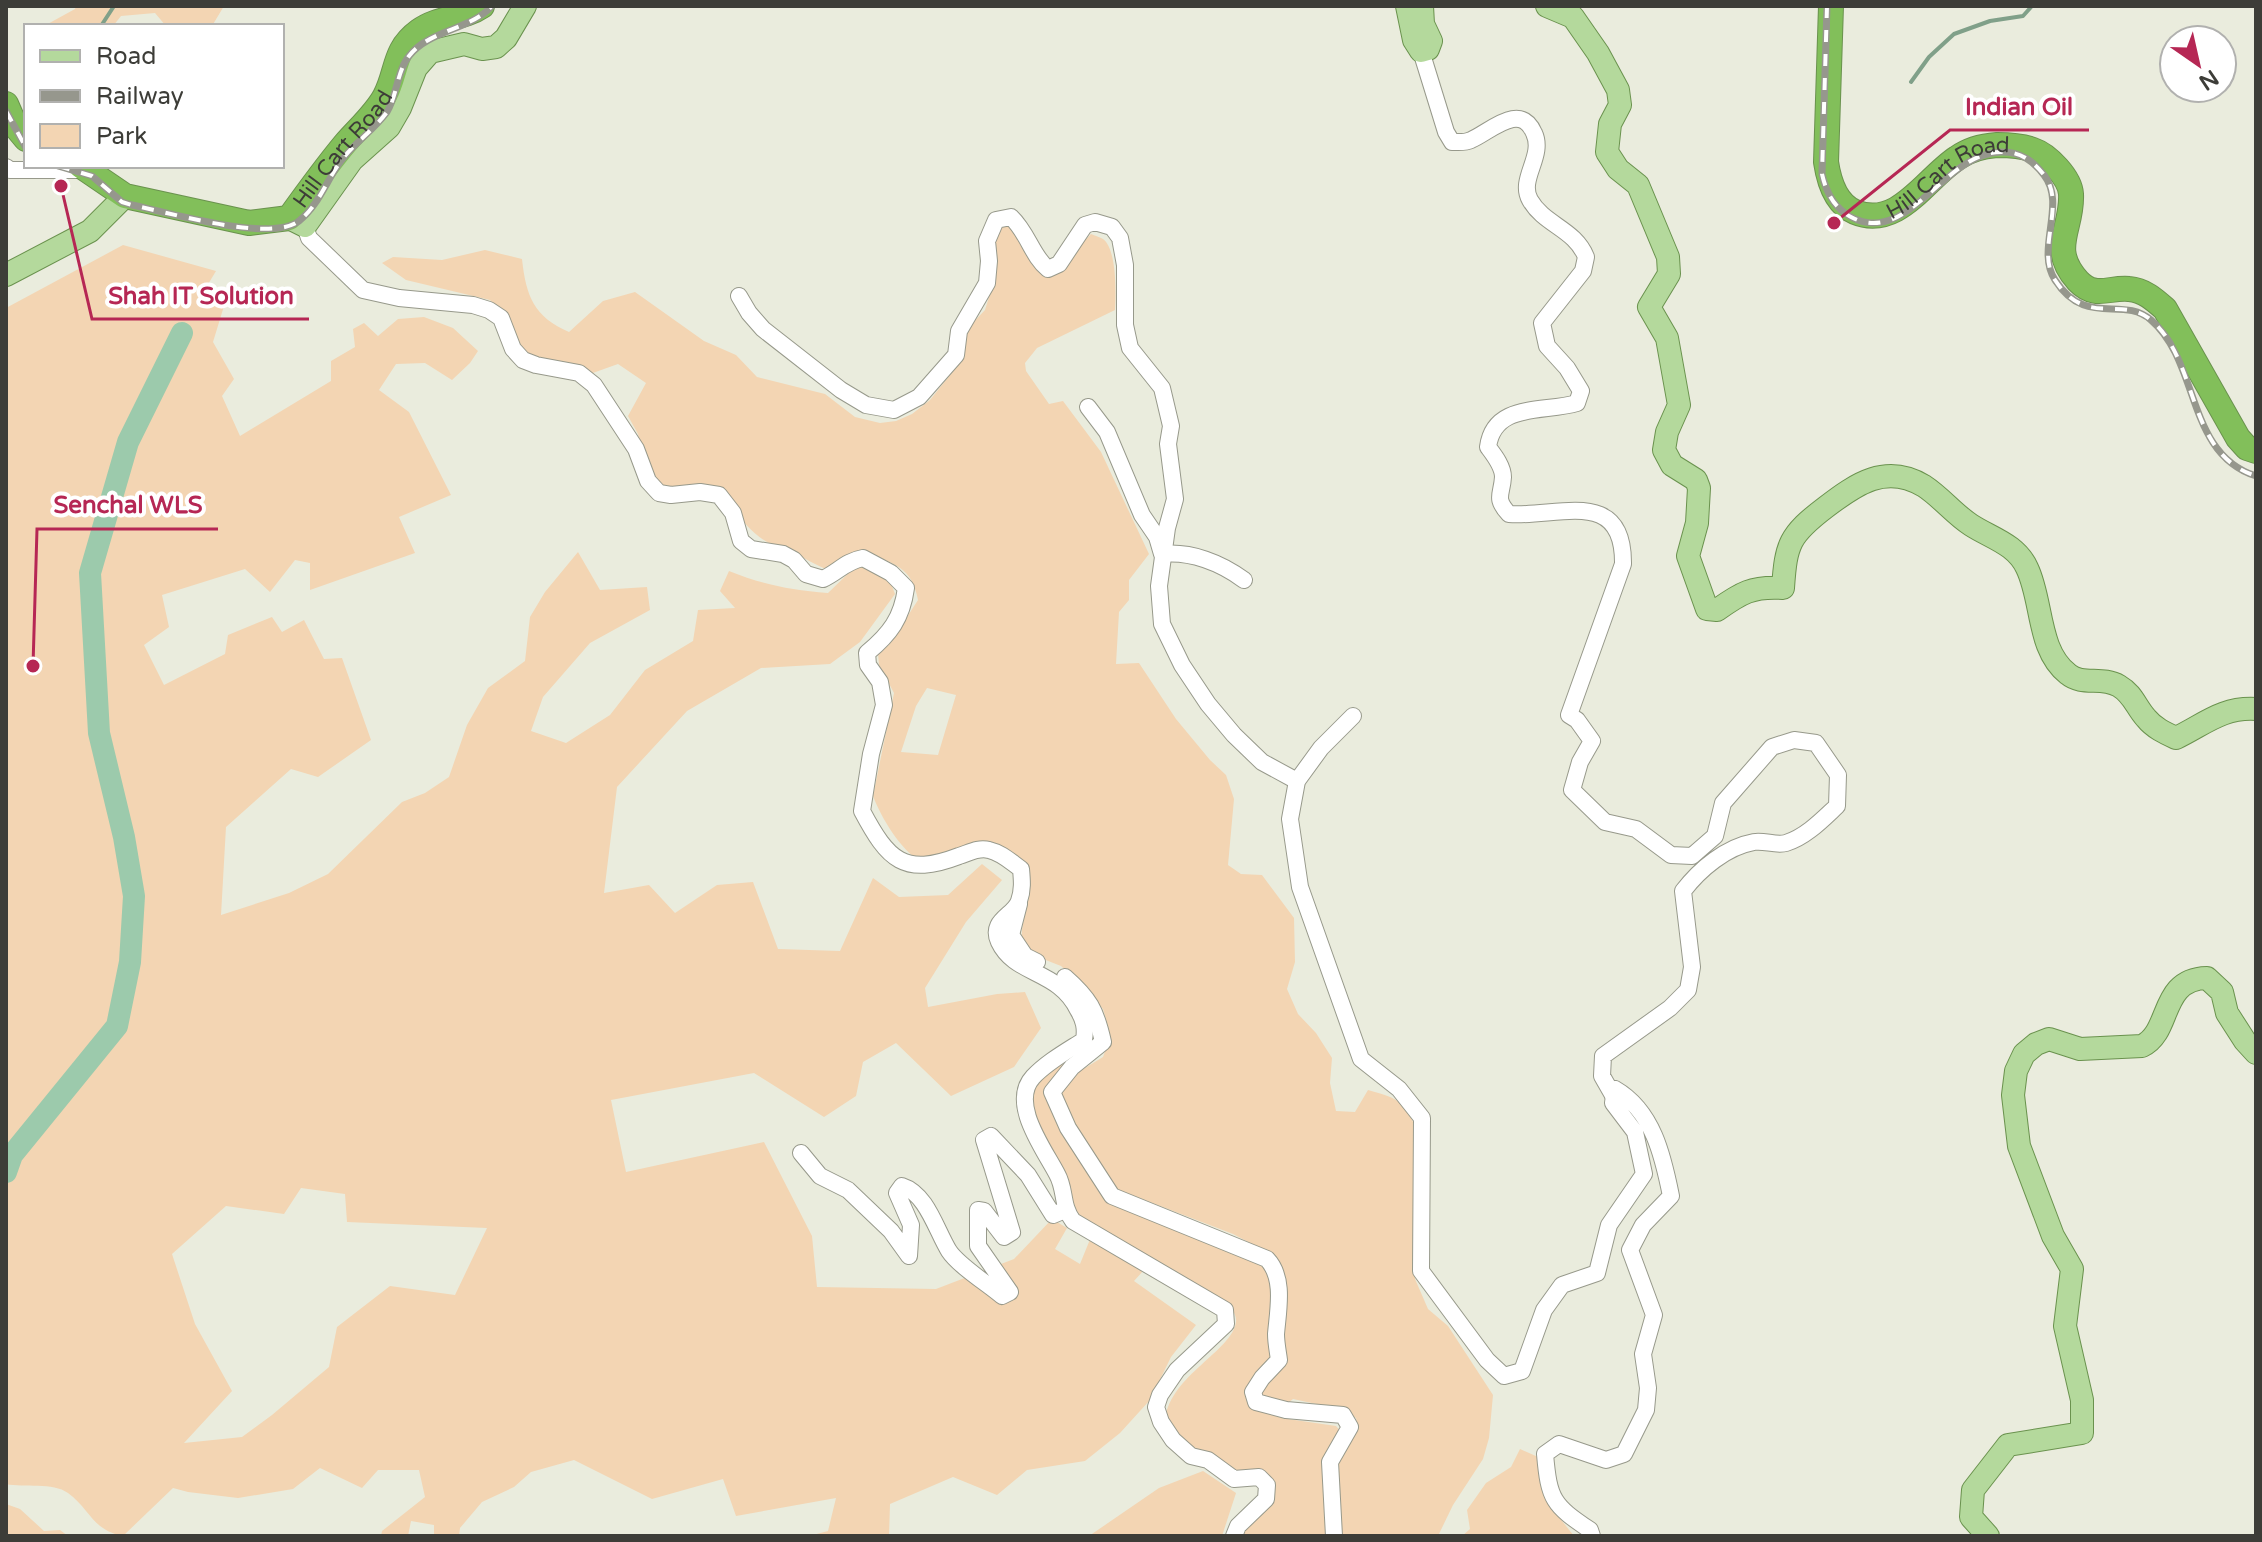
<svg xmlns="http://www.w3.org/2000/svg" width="2262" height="1542" viewBox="0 0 2262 1542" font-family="'Varela Round',sans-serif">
<rect width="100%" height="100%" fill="#eaecdd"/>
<!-- green -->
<g fill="#f3d5b3" fill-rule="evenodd">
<polygon points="76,6 224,6 212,26 166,26 155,13 121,16 113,26 44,26 75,9"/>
<path d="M998 224H1011L1032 262 1041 273 1052 274 1091 234C1095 236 1100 237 1103 239 1117 249 1116 294 1115 310L1037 348 1025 363 1026 371 1049 404 1063 401 1101 452 1149 554 1129 580V600L1119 612 1116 664 1139 663 1176 719 1210 760 1226 775 1234 799 1228 865 1241 874 1262 875 1294 918 1295 962 1287 989 1298 1014 1316 1033 1332 1058 1330 1083 1336 1111 1355 1112 1368 1090C1402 1099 1404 1102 1419 1134L1415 1279 1428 1309 1448 1326 1493 1395 1489 1438 1483 1459 1453 1505 1438 1536H1342L1337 1466 1358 1430 1356 1418 1340 1409 1293 1399 1288 1403 1260 1398 1257 1389 1284 1361 1269 1253 1233 1234 1116 1189 1071 1128 1059 1092 1080 1071 1103 1057 1109 1040V1030L1103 1009 1085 988 1061 966 1038 957 1022 944C1020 924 1028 909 1030 889 1031 868 1015 847 994 845 980 844 937 858 921 862 900 849 882 819 873 796L894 693 879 665 878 653 889 645 918 600C912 566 893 564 865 552L832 571C819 567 810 561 798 555 789 549 778 549 769 543 749 533 735 511 722 493L677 491 662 485 647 471 638 434 628 416 646 383 618 364 590 374 532 357 519 348 504 317 490 300 406 280 382 263 393 257 442 260 485 250 522 259C526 296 534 317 569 332L603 301 635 292 704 341 736 355 757 377 825 394 855 417 880 423 896 421 912 414 930 400 962 360 964 332 985 310 994 281 990 243ZM927 688 956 695 938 755 901 752 916 706Z"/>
<path d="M123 245 216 271 204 291 224 306 213 342 234 379 222 396 240 436 331 381V361L355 347 353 329 364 323 378 336 398 319 424 317 453 328 478 351 470 363 452 380 425 363 396 364 379 390 409 412 451 495 399 517 415 553 310 590V563L295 560 270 592 245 569 162 595 169 627 144 645 164 685 225 654 228 635 272 617 282 632 304 620 324 659 342 658 371 740 318 777 291 769 226 827 221 915 289 893 328 874 402 802 425 793 449 777 467 725 488 688 525 661 530 617 545 592 578 552 600 590 647 587 650 610 590 643 543 697 531 731 566 743 610 715 645 670 693 641 698 610 735 608 720 591 729 571C764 585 790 590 828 593L858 564 888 576 895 594 860 642 830 664 761 668 687 711 617 787 604 893 649 885 675 913 717 885 753 882 778 949 840 951 873 878 899 897 948 895 982 864 1002 880 966 922 925 988 928 1007 997 994 1025 992 1041 1028 1014 1067 951 1096 896 1043 863 1062 856 1096 824 1117 754 1073 611 1100 626 1172 764 1142 812 1236 817 1287 936 1289 1014 1259 1052 1219 1067 1228 1055 1249 1080 1264 1091 1237 1144 1270 1134 1281 1196 1325 1171 1357 1150 1400 1120 1433 1085 1461 1027 1470 997 1495 953 1477 890 1504 889 1536H809L828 1531 836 1498 736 1516 723 1479 652 1499 574 1460 531 1472 514 1487 482 1502 460 1528 459 1536H434V1525L411 1521 408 1536H381L382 1531 425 1497 419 1470H378L362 1488 320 1468 293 1489 238 1498 188 1492 173 1488 123 1536C92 1530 91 1510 68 1493 53 1482 24 1488 6 1484V1187L17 1158 121 1028 135 961 140 894 104 731 98 574 136 443 185 335V325L177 329 124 441 86 573 94 735 131 897 123 969 113 1025 63 1084 6 1160V308ZM301 1188 345 1194 347 1222 487 1228 455 1295 390 1286 337 1327 329 1367 272 1415 242 1437 184 1443 232 1391 195 1324 172 1254 226 1206 284 1214Z"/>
<path d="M1025 965C1081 978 1078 993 1097 1042L1048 1090 1103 1185 1265 1267 1271 1285 1274 1361 1259 1375 1264 1412 1281 1418 1336 1426 1342 1433 1325 1463 1330 1536H1243C1247 1517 1269 1517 1273 1487L1193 1451 1165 1419C1171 1375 1232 1351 1236 1322 1237 1313 1230 1307 1223 1302L1085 1225C1062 1201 1020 1117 1034 1085 1039 1073 1073 1052 1086 1042L1087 1023Z"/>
<path d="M1520 1449 1538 1457C1542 1496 1550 1506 1574 1536H1462L1470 1529 1467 1510 1486 1483 1511 1467Z"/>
<polygon points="1203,1471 1236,1493 1222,1536 1089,1536 1159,1488"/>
<polygon points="6,1504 20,1509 44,1531 60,1530 68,1536 6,1536"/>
</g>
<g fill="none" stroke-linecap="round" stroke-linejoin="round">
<!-- stream -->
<g stroke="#80a089" stroke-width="4">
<polyline points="101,26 114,6"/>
<polyline points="1911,82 1929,57 1954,34 1990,21 2023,16 2032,6"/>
</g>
<!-- river -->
<polyline stroke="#9ccaac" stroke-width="22" points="6,1172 12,1155 117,1026 130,962 134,896 124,837 99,733 90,573 128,442 182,333"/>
<!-- minor casing -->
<g stroke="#97998b" stroke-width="18">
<g id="minor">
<path d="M1421 51 1446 132 1452 142C1459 142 1465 143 1471 140 1490 132 1520 101 1534 133 1545 156 1518 179 1530 200 1544 225 1575 229 1586 257L1583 271 1542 323 1547 346 1567 368 1581 391 1577 403C1544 413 1494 402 1488 447 1494 455 1503 466 1503 477 1502 495 1494 498 1509 514 1557 518 1624 486 1623 564L1569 715 1577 720 1592 741 1580 762 1572 790 1605 822 1636 829 1671 855 1692 856 1715 836 1723 803 1772 747 1794 740 1816 743 1838 775 1837 806C1823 819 1806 837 1786 843 1776 846 1764 840 1754 842 1726 847 1700 869 1683 891L1692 967 1688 990 1670 1008 1603 1056 1602 1076 1614 1097"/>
<polyline points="6,167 10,170 90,170"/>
<path d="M305 226 309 238 363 290 399 298 473 305 489 310 501 318 513 349 523 360 536 365 579 373 594 385 636 449 648 481 659 493 671 495 700 492 719 495 733 513 741 541 751 549 783 554 794 560 806 574 823 579C838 572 846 561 863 558L891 573 906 588C902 618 890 634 867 653L868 665 880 682 884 705 871 754 862 811C888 860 904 877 959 856 969 853 978 847 989 850 1002 853 1011 862 1021 869 1022 880 1023 890 1019 901 1014 916 989 920 999 942 1015 976 1058 969 1078 1010 1084 1020 1086 1028 1084 1040 1067 1051 1047 1062 1033 1077 1009 1103 1044 1149 1057 1174 1066 1190 1061 1205 1073 1221L1225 1310 1226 1324 1177 1370 1160 1395 1156 1407 1161 1422 1173 1440 1191 1456 1208 1460 1234 1479 1259 1477 1267 1485 1266 1499 1238 1526 1234 1536"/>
<path d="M739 296 749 313 763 329 841 390 866 405 894 410 919 397 956 355 959 331 987 283 989 261 987 241 996 220 1011 217C1028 233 1032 256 1048 269L1059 264 1085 225 1095 222 1112 227 1120 238 1125 265V325L1130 348 1162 388 1171 426 1168 444 1175 499 1167 528 1159 586 1162 624 1182 665 1208 704 1234 735 1262 762 1297 781"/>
<path d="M1088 407 1107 432 1142 515 1157 537 1162 554C1191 551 1221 563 1244 580"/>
<path d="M1353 716 1321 748 1297 781 1290 819 1300 887 1361 1059 1399 1089 1422 1118 1421 1271 1487 1360 1504 1376 1522 1371 1544 1310 1562 1285 1597 1273 1609 1225 1644 1174 1635 1132 1613 1103 1615 1089C1653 1111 1663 1156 1671 1196L1643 1225 1630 1250 1654 1315 1643 1354 1648 1388 1646 1410 1624 1454 1606 1460 1559 1444 1545 1454C1549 1500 1553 1505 1590 1530L1592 1536"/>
<polyline points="1019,904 1011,935 1025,956 1037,962"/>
<path d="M1065 977C1089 998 1096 1010 1103 1042L1072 1067 1052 1092 1068 1128 1112 1196 1267 1259C1285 1278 1278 1310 1276 1334 1276 1343 1278 1352 1279 1360L1262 1378 1253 1392 1256 1402 1286 1410 1343 1415 1350 1427 1330 1462 1334 1536"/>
<path d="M801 1153 820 1176 848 1190 891 1231 909 1256 911 1225 897 1193 902 1186C927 1194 936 1230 949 1251 959 1266 988 1284 1002 1296L1010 1292 978 1246V1210L984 1211 1004 1237 1012 1232 984 1140 991 1136 1028 1175 1053 1215 1065 1210"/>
</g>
</g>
<!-- major casing -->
<g stroke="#6a924e" stroke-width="24">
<g id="major">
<polyline points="1407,6 1414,40 1421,51 1428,49 1431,41 1423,24 1422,6"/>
<path d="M1547 6 1573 17 1598 53 1618 90 1620 105 1610 124 1607 152 1618 169 1638 185 1668 257 1669 274 1649 307 1667 338 1679 405 1667 432 1664 450 1672 465 1696 480 1699 488 1697 523 1688 556 1707 609 1717 610C1741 593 1752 586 1783 588 1786 544 1789 535 1826 507 1856 484 1886 463 1924 486 1941 497 1954 514 1971 525 1991 538 2016 544 2027 568 2043 601 2037 650 2068 674 2082 686 2102 676 2119 686 2133 694 2136 707 2146 718 2154 728 2165 733 2176 738 2205 724 2222 707 2256 709"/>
<polyline points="289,218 305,226 352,160 389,127 400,108 416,68 430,52 464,44 482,49 496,47 506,38 525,6"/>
<polyline points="6,275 90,231 125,196"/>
<path d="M1988 1536 1971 1517 1973 1490 2008 1445 2082 1433V1400L2065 1326 2072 1269 2053 1236 2019 1146 2013 1095 2016 1071 2024 1054 2036 1044 2049 1039 2080 1049 2142 1046C2172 1032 2159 979 2207 978L2222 992 2227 1013 2245 1041 2256 1053"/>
</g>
</g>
<!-- highway casing -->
<g stroke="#6a924e" stroke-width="26">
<g id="highway">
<path id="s1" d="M1831 6 1826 162C1829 182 1836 204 1855 212 1898 230 1926 178 1957 158 1968 150 1983 146 1997 145 2008 145 2023 146 2033 150 2048 155 2070 178 2071 194 2073 229 2048 248 2078 281 2095 299 2109 287 2129 289 2144 290 2155 300 2165 309L2238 438 2247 448 2256 451"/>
<polyline points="6,104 16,127 26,139"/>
<path id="s2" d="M81 166 125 196 249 223 289 218C307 193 325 168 345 144 358 129 376 113 385 96 398 71 393 50 419 31 438 17 463 19 482 6"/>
</g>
</g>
<!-- minor -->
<use href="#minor" stroke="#fff" stroke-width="16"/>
<!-- major -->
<use href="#major" stroke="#b4d99c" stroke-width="22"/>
<!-- highway -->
<use href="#highway" stroke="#82bf5a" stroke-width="24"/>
<!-- rail casing -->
<g stroke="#96978d" stroke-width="7">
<g id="rail">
<path d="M1827 6 1822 174C1826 192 1834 208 1851 217 1909 248 1945 150 2003 152 2021 152 2033 161 2044 175 2067 204 2035 250 2055 280 2086 328 2122 295 2151 320 2200 362 2186 454 2256 476"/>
<polyline points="6,111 26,148"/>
<path d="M58 166 92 176 122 202 132 205C167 212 271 243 299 221 319 205 326 181 341 161 354 143 374 130 387 112 397 96 397 71 409 56 429 30 470 30 492 6"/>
</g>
</g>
<!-- rail -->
<use href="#rail" stroke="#fff" stroke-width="4" stroke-dasharray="12" stroke-linecap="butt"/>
</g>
<g text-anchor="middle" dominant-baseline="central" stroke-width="8" stroke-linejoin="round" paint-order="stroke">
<!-- street labels -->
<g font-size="22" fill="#3d3d38" stroke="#fff">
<text stroke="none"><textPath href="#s2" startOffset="308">Hill Cart Road</textPath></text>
<text stroke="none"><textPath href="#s1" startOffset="322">Hill Cart Road</textPath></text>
</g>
</g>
<!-- callouts -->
<path fill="none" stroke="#b62754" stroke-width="3" d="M1834 223L1950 130H2089M61 186L92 319H309M33 666L37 529H218"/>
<g fill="#b62754" stroke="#fff" stroke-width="3">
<circle cx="1834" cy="223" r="8"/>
<circle cx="61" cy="186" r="8"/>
<circle cx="33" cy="666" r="8"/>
</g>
<g font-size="24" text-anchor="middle" font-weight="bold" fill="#b62754" stroke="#fff" stroke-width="8" stroke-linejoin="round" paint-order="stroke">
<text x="2019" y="115">Indian Oil</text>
<text x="201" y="304">Shah IT Solution</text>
<text x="128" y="513">Senchal WLS</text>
</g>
<!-- border -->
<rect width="2262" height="1542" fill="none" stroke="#3d3d38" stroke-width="16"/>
<!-- legend -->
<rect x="24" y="24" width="260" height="144" fill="#ffffff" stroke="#b1b1af" stroke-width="2"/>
<rect x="40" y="50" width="40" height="12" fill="#b4d99c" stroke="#b1b1af" stroke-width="2"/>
<text x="96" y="64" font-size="24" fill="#3d3d38">Road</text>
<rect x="40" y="90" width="40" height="12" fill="#96978d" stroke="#b1b1af" stroke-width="2"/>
<text x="96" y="104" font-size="24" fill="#3d3d38">Railway</text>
<rect x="40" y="124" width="40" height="24" fill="#f3d5b3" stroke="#b1b1af" stroke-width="2"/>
<text x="96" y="144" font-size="24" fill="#3d3d38">Park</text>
<!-- north arrow -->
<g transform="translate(2198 64) rotate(146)"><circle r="38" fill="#ffffff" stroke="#b1b1af" stroke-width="2"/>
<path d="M0-6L14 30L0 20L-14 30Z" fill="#b62754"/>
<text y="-12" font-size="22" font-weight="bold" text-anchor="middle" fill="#3d3d38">N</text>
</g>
</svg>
